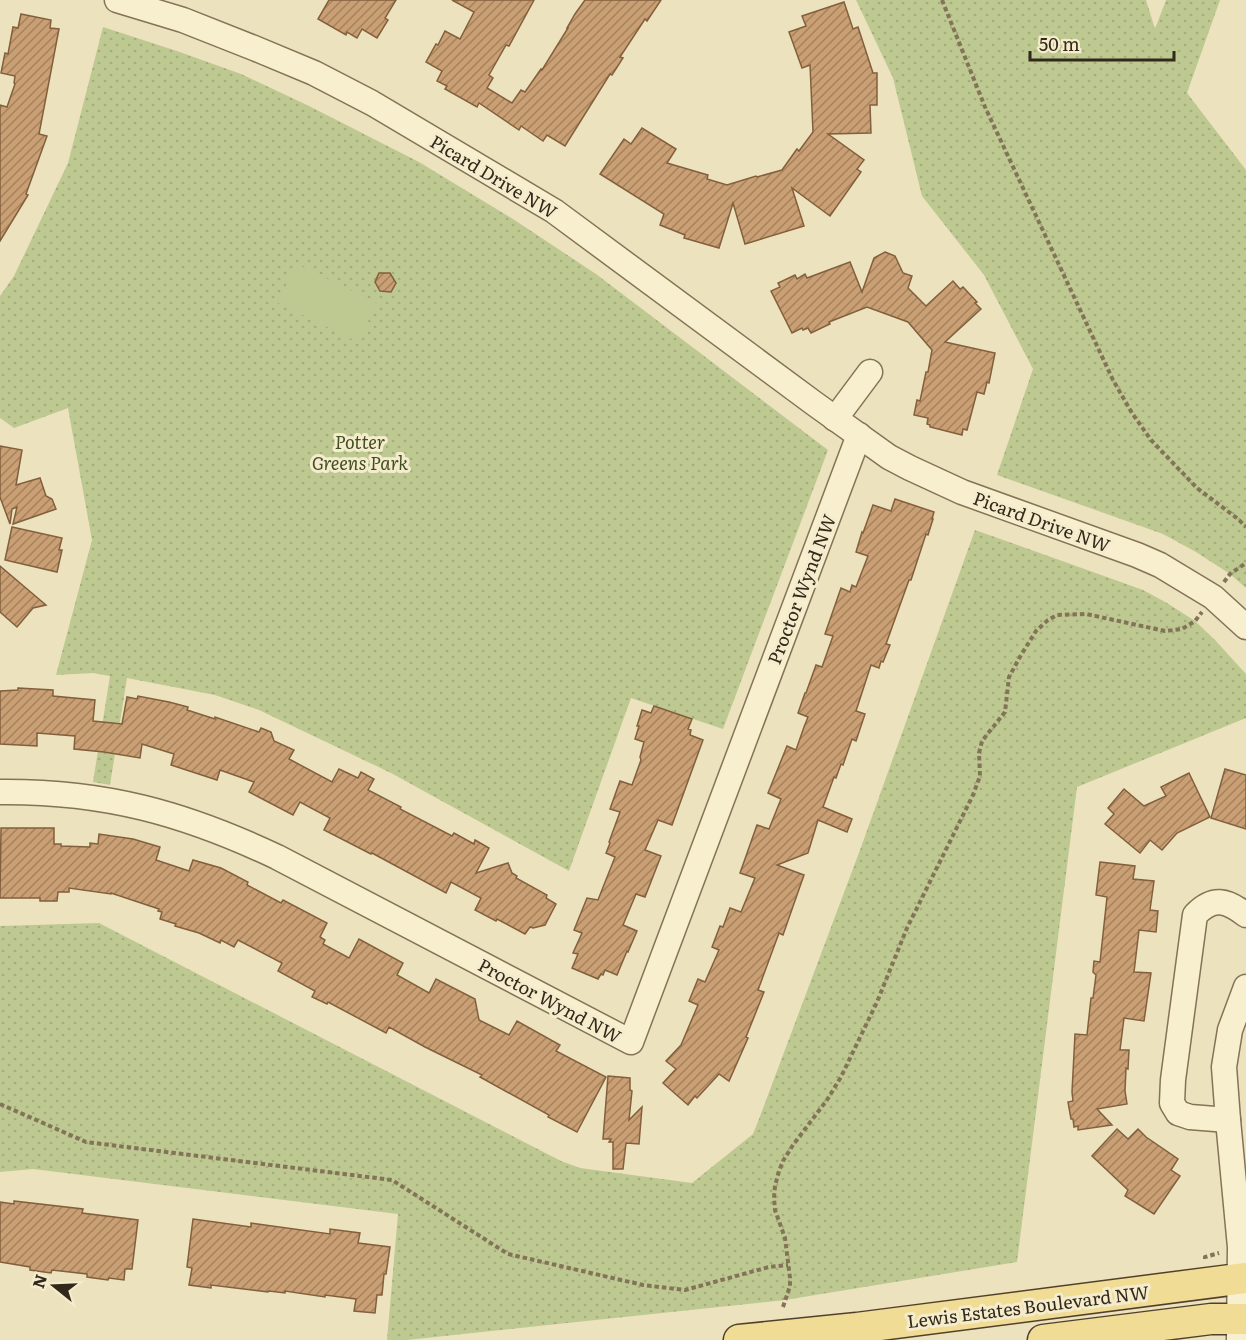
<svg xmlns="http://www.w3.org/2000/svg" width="1246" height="1340" viewBox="0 0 1246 1340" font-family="Literata,serif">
<defs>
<pattern id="green-dots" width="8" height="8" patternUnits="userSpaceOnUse" patternTransform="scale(1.5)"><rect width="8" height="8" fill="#bec992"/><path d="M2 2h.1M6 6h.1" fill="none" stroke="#a4ad7d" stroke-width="1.8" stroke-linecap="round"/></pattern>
<pattern id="building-hatch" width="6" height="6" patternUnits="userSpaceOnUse" patternTransform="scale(1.5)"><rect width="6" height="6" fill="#ca9f73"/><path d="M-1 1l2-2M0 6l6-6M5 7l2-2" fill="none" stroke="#a5825e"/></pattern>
</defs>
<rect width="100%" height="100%" fill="#ece2bd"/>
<!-- green -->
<g fill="url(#green-dots)">
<polygon points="856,0 1146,0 1155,29 1166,0 1220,0 1187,93 1246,170 1246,588 1230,574 1196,552 1163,534 997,475 1033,369 984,275 922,196 893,78"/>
<polygon points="103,27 177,51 241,74 309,106 419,162 513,219 596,274 828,450 723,729 631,698 569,871 391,773 259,710 215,695 127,678 110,785 93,782 110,676 93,673 56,675 92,540 68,408 14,428 0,418 0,296 14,276 68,163"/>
<polygon points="975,530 1118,581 1143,590 1167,603 1195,621 1215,640 1246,674 1246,718 1077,787 1017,1262 785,1300 407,1340 387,1340 398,1214 33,1169 0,1172 0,926 99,923 561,1161 580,1168 692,1183 753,1134 759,1119 860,850"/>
</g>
<!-- pitch -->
<polygon fill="#bec992" points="297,264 377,303 358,342 278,303"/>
<!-- building -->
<g fill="url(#building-hatch)" stroke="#825f3d" stroke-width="1.5">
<polygon points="329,0 396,0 385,18 388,20 377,38 362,29 357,38 347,32 346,35 318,19"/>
<polygon points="452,0 534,0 509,46 506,45 489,75 493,78 487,88 512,103 521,90 525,92 541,69 542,70 568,28 567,28 575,14 585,0 661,0 647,21 645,19 620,57 623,58 612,75 610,74 565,146 547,135 543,141 521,126 519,130 479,103 477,107 445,89 447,86 437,81 442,71 426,62 436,44 438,45 445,31 460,39 474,12"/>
<polygon points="844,2 853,29 858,27 873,73 877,73 877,105 870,105 871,133 828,134 864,160 857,169 861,172 830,216 792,188 804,226 745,244 733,203 719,248 684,238 685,235 660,225 664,214 600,174 624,139 631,144 642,128 676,149 667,163 708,175 707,179 727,185 756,176 757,177 782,170 797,149 799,151 813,132 810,65 802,68 789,32 806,26 802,16"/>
<polygon points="21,14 51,20 50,28 59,29 39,134 47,136 26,194 28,195 0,241 0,105 7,107 15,84 14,83 15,76 1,73 5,53 8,54 13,27 18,28"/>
<polygon points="885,252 895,256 903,273 912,276 908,288 926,306 953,281 960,289 963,287 977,302 975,303 981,309 945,342 995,353 989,383 987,382 984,394 977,392 967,430 963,429 962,435 930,427 930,425 927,424 928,418 914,415 917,400 920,401 926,372 928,372 932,350 908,322 867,307 829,322 830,324 811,333 808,328 803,330 802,328 792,333 771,291 780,287 778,283 795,275 797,279 805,274 807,278 850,262 862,292 874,258"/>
<polygon points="379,273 390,273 396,283 391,292 380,291 375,282"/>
<polygon points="0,446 22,450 16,485 40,478 46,496 52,499 56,509 13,524 17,507 12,509 10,524 0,497"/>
<polygon points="895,499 934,512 932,519 933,519 928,535 926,534 911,580 909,580 886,644 890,645 883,662 881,661 879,668 871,665 856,711 865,714 856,741 852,739 843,765 841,764 836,778 834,777 823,807 852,819 847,832 818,820 808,853 777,865 804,875 783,935 779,933 758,990 764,992 746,1037 748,1038 729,1081 719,1074 697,1098 695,1096 688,1105 663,1083 676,1069 666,1061 681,1045 698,1005 689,1001 698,979 705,982 719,950 712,947 720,926 723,927 730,908 741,912 755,878 740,873 757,825 769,829 781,799 768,793 787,746 796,750 804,727 808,717 798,713 805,693 806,693 816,665 822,667 833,636 825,634 841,588 850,592 852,585 856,587 868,556 856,552 862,532 863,533 873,505 891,511"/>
<polygon points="12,527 62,538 59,550 62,550 57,572 5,560"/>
<polygon points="0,566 46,605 33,608 17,627 0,612"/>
<polygon points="18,688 53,690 53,696 95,700 93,721 122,724 127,697 137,699 138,696 169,702 188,707 187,710 215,719 215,717 259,732 261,728 271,732 274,741 294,750 289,759 332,782 339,769 358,778 361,772 374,779 368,790 401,807 400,809 452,836 454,833 474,844 475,840 489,848 476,873 508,863 512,873 517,876 516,878 547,895 546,898 556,904 545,925 533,928 530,927 525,934 497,919 496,921 475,910 481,898 451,882 446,893 372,853 371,854 324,830 330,818 300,802 293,815 249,792 254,782 220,770 217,780 171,765 174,754 142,744 140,758 104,752 74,749 75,736 37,733 37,746 0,744 0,691 18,690"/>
<polygon points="654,706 692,719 688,729 691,730 690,735 703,740 672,825 658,820 645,850 661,856 645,897 636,894 623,925 637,931 628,952 627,951 617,975 605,970 603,975 601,974 598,979 572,968 578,954 573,953 582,933 574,930 587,898 598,900 615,857 606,853 610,843 609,842 620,812 610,809 620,781 632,785 641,760 640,757 644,742 635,739 639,726 637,726 642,710 651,713"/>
<polygon points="1225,769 1246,775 1246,829 1211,818"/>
<polygon points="1189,773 1210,817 1177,833 1162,850 1150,840 1140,853 1105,824 1114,814 1108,808 1124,789 1144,806 1166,796 1161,787"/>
<polygon points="1,828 54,828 54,844 61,844 61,846 90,847 90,843 98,844 99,834 133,839 160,847 156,860 189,871 193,860 221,868 248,882 247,885 281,903 283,900 327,923 320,937 325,940 323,944 349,958 359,939 403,963 397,975 429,993 436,979 475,999 479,1020 509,1035 517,1021 560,1045 556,1051 606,1077 577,1132 548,1117 549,1115 480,1077 482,1075 425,1047 389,1027 386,1033 328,1002 327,1004 312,997 315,991 278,971 282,963 238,940 234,947 221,940 220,943 199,933 175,926 176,924 160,919 162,912 158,911 159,909 111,893 111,894 69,888 69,892 58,892 57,901 40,901 40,898 0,898"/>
<polygon points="1100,862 1135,866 1133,879 1154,881 1150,910 1158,911 1156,932 1139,930 1134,972 1151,973 1144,1021 1124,1018 1120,1050 1129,1050 1128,1069 1126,1068 1125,1091 1127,1104 1097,1109 1112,1125 1078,1130 1078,1126 1074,1127 1073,1119 1071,1119 1068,1102 1073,1101 1072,1092 1075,1034 1087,1035 1091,998 1093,998 1096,975 1093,972 1094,961 1100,962 1107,897 1096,895"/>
<polygon points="608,1076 630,1078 630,1090 632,1091 629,1120 642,1107 639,1144 626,1143 623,1169 613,1169 613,1142 609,1142 611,1139 603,1139"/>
<polygon points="1117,1129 1128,1139 1138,1129 1146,1137 1178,1159 1171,1170 1180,1176 1154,1214 1125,1196 1128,1190 1092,1156"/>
<polygon points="14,1201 83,1209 82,1213 138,1220 132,1269 125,1269 124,1280 109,1278 108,1280 87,1277 87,1274 52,1270 51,1273 30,1270 30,1267 0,1262 0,1202 14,1204"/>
<polygon points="193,1219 251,1227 251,1223 330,1234 330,1229 360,1233 358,1243 390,1247 386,1274 384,1274 382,1295 377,1295 375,1313 354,1311 356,1299 325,1295 325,1297 285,1291 285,1293 269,1291 268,1292 211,1285 211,1288 189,1285 192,1268 187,1267"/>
</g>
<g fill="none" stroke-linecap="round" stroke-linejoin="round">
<!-- minor casing -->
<g stroke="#837357" stroke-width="27">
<g id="minor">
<polyline points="117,0 183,20 254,48 314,73 372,103 554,211 815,404 889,457 910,468 962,492 1137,555 1160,565 1213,597 1246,627"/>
<polyline points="835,419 870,372"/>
<path d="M0 792C104 791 184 813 277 857L631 1042 859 435"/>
<path d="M1228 1120 1190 1117 1178 1113 1172 1103 1173 1080 1195 915C1213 896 1227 900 1246 915"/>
<polyline points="1239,1340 1240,1247 1228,1120 1224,1067 1230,1030 1246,987"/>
</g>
</g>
<!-- major casing -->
<g stroke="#51402b" stroke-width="33">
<g id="major">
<polyline points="739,1340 857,1328 1246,1278"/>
<polyline points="1043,1340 1211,1319 1246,1319"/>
</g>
</g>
<!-- path -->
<g stroke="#837357" stroke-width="4" stroke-dasharray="4.5 3" stroke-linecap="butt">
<polyline points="942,0 985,107 1113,380 1132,413 1151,440 1197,488 1238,519 1246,527"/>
<polyline points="1224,582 1230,574 1246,563"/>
<polyline points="0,1104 86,1142 392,1180 508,1254 643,1285 685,1290 769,1267 788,1265"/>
<polyline points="1205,1259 1205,1257 1219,1253"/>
<polyline points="783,1307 790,1286 790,1278 785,1238 775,1210 774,1198 775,1186 779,1171 783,1161 793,1145 827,1100 841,1077 877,1002 907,928 973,795 980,776 979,753 982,741 1005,712 1009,677 1021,655 1036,631 1048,620 1057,615 1086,614 1165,631 1182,629 1195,621 1202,612"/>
</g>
<!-- minor -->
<use href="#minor" stroke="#f8efcf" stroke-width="24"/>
<!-- major -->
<use href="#major" stroke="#f0dc94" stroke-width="30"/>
</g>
<g text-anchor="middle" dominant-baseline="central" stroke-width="6" stroke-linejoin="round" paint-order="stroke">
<!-- street labels -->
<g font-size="18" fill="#33291b" stroke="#f4eccc">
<text transform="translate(494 176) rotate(31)">Picard Drive NW</text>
<text transform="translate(1042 521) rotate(20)">Picard Drive NW</text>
<text transform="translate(801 589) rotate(-69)">Proctor Wynd NW</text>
<text transform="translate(550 1000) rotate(28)">Proctor Wynd NW</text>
<text transform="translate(1028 1306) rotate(-7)">Lewis Estates Boulevard NW</text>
</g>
<!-- park labels -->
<g font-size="18" font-style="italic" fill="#404f22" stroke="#f4eccc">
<text x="360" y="441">Potter<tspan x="360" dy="21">Greens Park</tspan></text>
</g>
</g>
<!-- north arrow -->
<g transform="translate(54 1286) rotate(288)" stroke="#f4eccc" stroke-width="4.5" paint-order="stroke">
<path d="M0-4.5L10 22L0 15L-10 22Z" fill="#33291b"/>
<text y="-9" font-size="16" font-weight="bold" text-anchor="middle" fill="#33291b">N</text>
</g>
<!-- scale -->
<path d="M1030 51v9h144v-9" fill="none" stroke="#33291b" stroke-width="3"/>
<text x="1039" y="51" font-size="18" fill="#33291b" stroke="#f4eccc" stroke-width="4.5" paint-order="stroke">50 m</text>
</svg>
